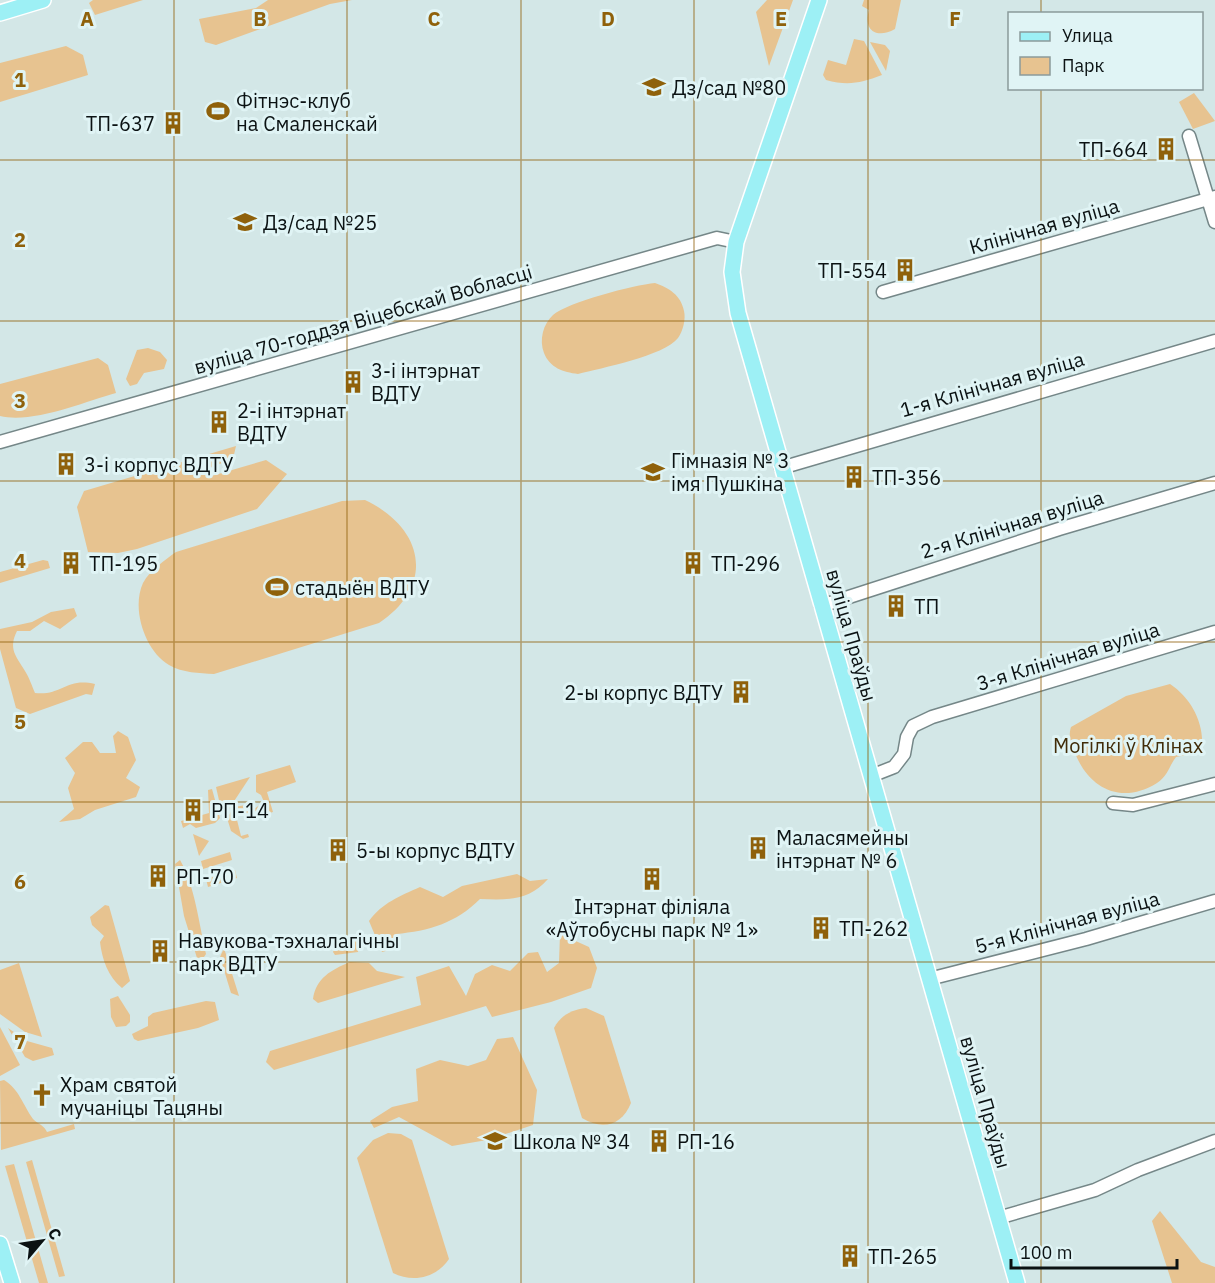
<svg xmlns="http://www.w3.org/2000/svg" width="1215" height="1283" viewBox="0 0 1215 1283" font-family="'IBM Plex Sans',sans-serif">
<rect width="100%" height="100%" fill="#d3e7e7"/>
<!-- green -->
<g fill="#e7c390">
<polygon points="93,0 143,0 95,15 89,3"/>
<polygon points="268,0 352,0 330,4 216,45 205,42 199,19 256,8"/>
<polygon points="767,0 793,0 769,66 756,12"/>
<path d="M864 0H901L895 29C877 39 863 31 869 10L862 6Z"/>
<path d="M854 39 864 41 882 75C861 83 848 86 826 80L823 75 828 60 846 65Z"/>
<polygon points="870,42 885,45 890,51 886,71"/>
<polygon points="66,46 83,55 88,75 0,102 0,63"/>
<polygon points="1194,93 1215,121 1193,129 1179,102"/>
<path d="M655 283C669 288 681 295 684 311 686 319 683 331 678 338 664 356 601 368 578 374 563 372 550 368 544 353 539 340 543 324 553 315 568 302 634 285 655 283Z"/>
<polygon points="148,348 160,352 167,360 164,369 144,373 137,384 130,386 126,379 137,350"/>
<path d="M98 358 108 365 116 393C84 402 32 424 0 416V384Z"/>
<polygon points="236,446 233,459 206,469 208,477 266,460 287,474 257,509 137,549 118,553 88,552 77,507 84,491"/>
<path d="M365 500C424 528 436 585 379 623L214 674C199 673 183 673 169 665 145 651 131 609 143 583 150 570 165 560 176 552L342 501Z"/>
<polygon points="43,560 48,561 50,568 0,583 0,572"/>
<path d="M74 608 77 616 60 629 44 621 30 631H17C8 649 16 656 25 671 29 677 32 686 35 693 62 696 66 677 95 684L92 695 86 694 30 714 16 708 0 649V629L32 622 51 612Z"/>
<path d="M1170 684C1190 697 1204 722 1202 746L1191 754 1176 757C1169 766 1168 776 1157 783 1122 805 1089 789 1075 753 1071 743 1068 737 1071 727L1126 696Z"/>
<polygon points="118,731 128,737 136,760 126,778 140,787 136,797 95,810 80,819 59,822 74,809 68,788 75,773 65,758 83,742 92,742 100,753 116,753 113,736"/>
<polygon points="290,765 296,782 267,792 273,812 258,816 256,811 236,816 241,836 248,834 249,837 243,839 231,831 227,818 234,807 246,805 254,809 264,802 261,795 256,792 256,775"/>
<polygon points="250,777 223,818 216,787"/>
<polygon points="212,789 220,818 215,823 196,828 190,824 183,828 181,821 209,813 208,790"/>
<polygon points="193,834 209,841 199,856"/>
<polygon points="230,852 232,860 203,869 201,861"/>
<path d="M180 860C195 886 199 924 206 954L204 957 197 958 184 916 175 864Z"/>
<polygon points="235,870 237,878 208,887 206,879"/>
<path d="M517 874 530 881 548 879C529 901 507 900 480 899 456 923 429 931 396 934L393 949 382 952 369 921C382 903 400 896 420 887L443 897 462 886Z"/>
<path d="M105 905 109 906 130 981 122 988C108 977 102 959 100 942L104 936 92 925 90 917Z"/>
<polygon points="560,934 589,947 597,968 591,988 551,1002 492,1017 486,1006 274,1070 266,1062 270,1051 421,1005 416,977 449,966 466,996 475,974 492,965 510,971 528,953 538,952 547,972 559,963"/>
<polygon points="348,940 356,940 359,944 358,952 335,955 333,952 336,945"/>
<polygon points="224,948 239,996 231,993 220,957"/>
<path d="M350 962 369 963 377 971 405 977 318 1003 313 999C316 978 331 970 350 962Z"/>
<polygon points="19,963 42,1037 25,1032 0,1014 0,970"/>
<polygon points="118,996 130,1015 130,1022 126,1026 116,1027 111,1017 110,999"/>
<polygon points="206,1001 215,1002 219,1020 198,1028 138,1041 134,1039 132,1034 148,1026 148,1017 153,1013"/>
<path d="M586 1008 604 1016 631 1103C622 1125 603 1131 582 1118L554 1028C561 1015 571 1010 586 1008Z"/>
<polygon points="0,1027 20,1065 0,1076"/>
<polygon points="8,1028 27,1041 52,1048 54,1055 33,1061 25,1057"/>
<polygon points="513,1037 537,1090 533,1125 487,1140 452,1146 399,1117 374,1128 370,1121 392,1107 418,1101 416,1069 440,1060 468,1066 486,1060 497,1039"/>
<path d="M4 1080C19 1089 23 1105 33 1119 38 1124 44 1125 47 1132L74 1124 75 1129 1 1150 0 1081Z"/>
<path d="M388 1133 401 1134 412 1140 449 1259C436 1278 413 1283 393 1273L357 1158 373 1140Z"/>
<polygon points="32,1160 65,1276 59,1277 26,1162"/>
<polygon points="14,1164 48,1283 39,1283 5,1166"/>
<polygon points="1160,1211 1201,1262 1215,1267 1215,1283 1172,1283 1152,1221"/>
</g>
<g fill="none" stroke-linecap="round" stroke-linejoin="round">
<!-- minor casing -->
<g stroke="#758788" stroke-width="15">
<g id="minor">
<polyline points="1189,136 1215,222"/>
<polyline points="883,292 1215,197"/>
<polyline points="0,442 717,238 736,242"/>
<polyline points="781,468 1215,341"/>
<polyline points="821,606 1059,529 1215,483"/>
<polyline points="871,776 894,767 904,754 907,737 913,726 932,717 1215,632"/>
<polyline points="1113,803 1133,805 1215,784"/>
<polyline points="929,979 1086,939 1215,901"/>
<polyline points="998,1218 1095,1190 1138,1170 1215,1141"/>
</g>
</g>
<!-- major casing -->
<g stroke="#fff" stroke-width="18">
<g id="major">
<polyline points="819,0 736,242 732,272 738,313 1017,1283"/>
<polyline points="0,13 43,0"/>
<polyline points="0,1244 12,1283"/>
</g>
</g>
<!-- minor -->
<use href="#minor" stroke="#fff" stroke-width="12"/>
<!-- major -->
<use href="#major" stroke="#9df0f5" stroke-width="15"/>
</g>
<!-- grid -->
<path fill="none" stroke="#8f610b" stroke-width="1.5" stroke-opacity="0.55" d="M174 0V1283M347 0V1283M521 0V1283M694 0V1283M868 0V1283M1041 0V14M1041 88V1283M0 160H1215M0 321H1215M0 481H1215M0 642H1215M0 802H1215M0 962H1215M0 1123H1215"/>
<!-- icons -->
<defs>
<g id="school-bare" transform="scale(1.8)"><path d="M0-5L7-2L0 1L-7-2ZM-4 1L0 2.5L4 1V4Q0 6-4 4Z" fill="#8f610b" stroke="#e0f4f5" stroke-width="2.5" paint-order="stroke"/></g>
<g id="stadium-bare" transform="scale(1.8)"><path d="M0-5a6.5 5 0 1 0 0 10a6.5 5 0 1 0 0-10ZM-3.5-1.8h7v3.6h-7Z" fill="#8f610b" stroke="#e0f4f5" stroke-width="2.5" paint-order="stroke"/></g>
<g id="building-bare" transform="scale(1.8)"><path d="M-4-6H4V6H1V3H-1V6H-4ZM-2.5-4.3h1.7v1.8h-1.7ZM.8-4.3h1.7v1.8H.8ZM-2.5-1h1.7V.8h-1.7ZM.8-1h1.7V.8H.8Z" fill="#8f610b" stroke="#e0f4f5" stroke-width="2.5" paint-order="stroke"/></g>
<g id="church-bare" transform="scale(1.8)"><path d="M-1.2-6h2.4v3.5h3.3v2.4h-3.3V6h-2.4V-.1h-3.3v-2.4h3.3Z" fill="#8f610b" stroke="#e0f4f5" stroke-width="2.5" paint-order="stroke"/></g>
</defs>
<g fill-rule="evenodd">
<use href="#school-bare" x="654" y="87"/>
<use href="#stadium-bare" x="218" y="111"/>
<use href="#building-bare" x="173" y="123"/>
<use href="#building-bare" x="1166" y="149"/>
<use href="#school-bare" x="245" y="222"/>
<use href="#building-bare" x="905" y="270"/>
<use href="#building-bare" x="353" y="382"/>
<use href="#building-bare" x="219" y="422"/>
<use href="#building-bare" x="66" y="464"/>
<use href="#school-bare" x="653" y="472"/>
<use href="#building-bare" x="854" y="477"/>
<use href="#building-bare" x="71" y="563"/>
<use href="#building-bare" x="693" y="563"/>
<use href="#stadium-bare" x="277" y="587"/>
<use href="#building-bare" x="896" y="606"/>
<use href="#building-bare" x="741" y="692"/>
<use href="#building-bare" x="193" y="810"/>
<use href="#building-bare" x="758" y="848"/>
<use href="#building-bare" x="338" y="850"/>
<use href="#building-bare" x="158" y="876"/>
<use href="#building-bare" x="652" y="879"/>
<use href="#building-bare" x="821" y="928"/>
<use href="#building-bare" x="160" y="951"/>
<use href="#church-bare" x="42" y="1095"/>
<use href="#school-bare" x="495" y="1141"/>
<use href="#building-bare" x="659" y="1141"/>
<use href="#building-bare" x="850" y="1256"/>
</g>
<g text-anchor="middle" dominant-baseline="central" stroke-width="6" stroke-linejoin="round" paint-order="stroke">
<!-- poi labels -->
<g font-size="20" fill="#0b1213" stroke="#e0f4f5" text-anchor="start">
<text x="672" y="87">Дз/сад №80</text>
<text x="236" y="100">Фітнэс-клуб<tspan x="236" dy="23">на Смаленскай</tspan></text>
<text x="155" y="123" text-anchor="end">ТП-637</text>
<text x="1148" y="149" text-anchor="end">ТП-664</text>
<text x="263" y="222">Дз/сад №25</text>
<text x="887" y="270" text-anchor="end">ТП-554</text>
<text x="371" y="370">3-і інтэрнат<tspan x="371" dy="23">ВДТУ</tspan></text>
<text x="237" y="410">2-і інтэрнат<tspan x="237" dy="23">ВДТУ</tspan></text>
<text x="671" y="460">Гімназія № 3<tspan x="671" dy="23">імя Пушкіна</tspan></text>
<text x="84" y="464">3-і корпус ВДТУ</text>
<text x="872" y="477">ТП-356</text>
<text x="89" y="563">ТП-195</text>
<text x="711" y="563">ТП-296</text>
<text x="295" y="587">стадыён ВДТУ</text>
<text x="914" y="606">ТП</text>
<text x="723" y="692" text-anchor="end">2-ы корпус ВДТУ</text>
<text x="211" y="810">РП-14</text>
<text x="776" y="837">Маласямейны<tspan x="776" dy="23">інтэрнат № 6</tspan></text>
<text x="356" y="850">5-ы корпус ВДТУ</text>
<text x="176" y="876">РП-70</text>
<text x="652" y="906" text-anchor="middle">Інтэрнат філіяла<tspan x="652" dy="23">«Аўтобусны парк № 1»</tspan></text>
<text x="839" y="928">ТП-262</text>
<text x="178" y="940">Навукова-тэхналагічны<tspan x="178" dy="23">парк ВДТУ</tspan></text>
<text x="60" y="1084">Храм святой<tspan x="60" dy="23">мучаніцы Тацяны</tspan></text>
<text x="513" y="1141">Школа № 34</text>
<text x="677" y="1141">РП-16</text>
<text x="868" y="1256">ТП-265</text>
</g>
<!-- street labels -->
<g font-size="20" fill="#0b1213" stroke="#e0f4f5">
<text transform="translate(1044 226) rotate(-16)">Клінічная вуліца</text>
<text transform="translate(363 319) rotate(-16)">вуліца 70-годдзя Віцебскай Вобласці</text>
<text transform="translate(992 384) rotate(-16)">1-я Клінічная вуліца</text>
<text transform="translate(1012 524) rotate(-17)">2-я Клінічная вуліца</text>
<text transform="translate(852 635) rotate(74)">вуліца Праўды</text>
<text transform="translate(1068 656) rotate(-17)">3-я Клінічная вуліца</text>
<text transform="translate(1067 922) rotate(-15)">5-я Клінічная вуліца</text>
<text transform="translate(986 1102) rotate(74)">вуліца Праўды</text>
</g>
<!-- park labels -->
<g font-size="20" fill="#412c09" stroke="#e0f4f5">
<text x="1128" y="745">Могілкі ў Клінах</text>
</g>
</g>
<g font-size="20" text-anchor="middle" font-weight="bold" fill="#8f610b" stroke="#e0f4f5" stroke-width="6" stroke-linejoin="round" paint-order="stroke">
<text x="87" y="26">A</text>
<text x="260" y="26">B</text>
<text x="434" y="26">C</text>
<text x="608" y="26">D</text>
<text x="781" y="26">E</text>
<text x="955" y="26">F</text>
<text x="20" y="87">1</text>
<text x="20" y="247">2</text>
<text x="20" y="408">3</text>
<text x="20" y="568">4</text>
<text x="20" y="729">5</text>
<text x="20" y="889">6</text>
<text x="20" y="1049">7</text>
</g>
<!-- legend -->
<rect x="1008" y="12" width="195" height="78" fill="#e0f4f5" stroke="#8b9a9b" stroke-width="1.5"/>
<rect x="1020" y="32" width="30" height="9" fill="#9df0f5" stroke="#8b9a9b" stroke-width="1.5"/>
<text x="1062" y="42" font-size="18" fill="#0b1213">Улица</text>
<rect x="1020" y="57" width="30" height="18" fill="#e7c390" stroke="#8b9a9b" stroke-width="1.5"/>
<text x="1062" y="72" font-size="18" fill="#0b1213">Парк</text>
<!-- north arrow -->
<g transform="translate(42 1241) rotate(61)" stroke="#e0f4f5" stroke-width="4.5" paint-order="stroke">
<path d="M0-4.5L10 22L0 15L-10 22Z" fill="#0b1213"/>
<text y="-9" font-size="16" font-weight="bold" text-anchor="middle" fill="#0b1213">С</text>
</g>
<!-- scale -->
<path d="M1011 1259v9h166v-9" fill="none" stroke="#0b1213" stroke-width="3"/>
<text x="1020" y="1259" font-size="18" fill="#0b1213" stroke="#e0f4f5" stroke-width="4.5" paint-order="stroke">100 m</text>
</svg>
